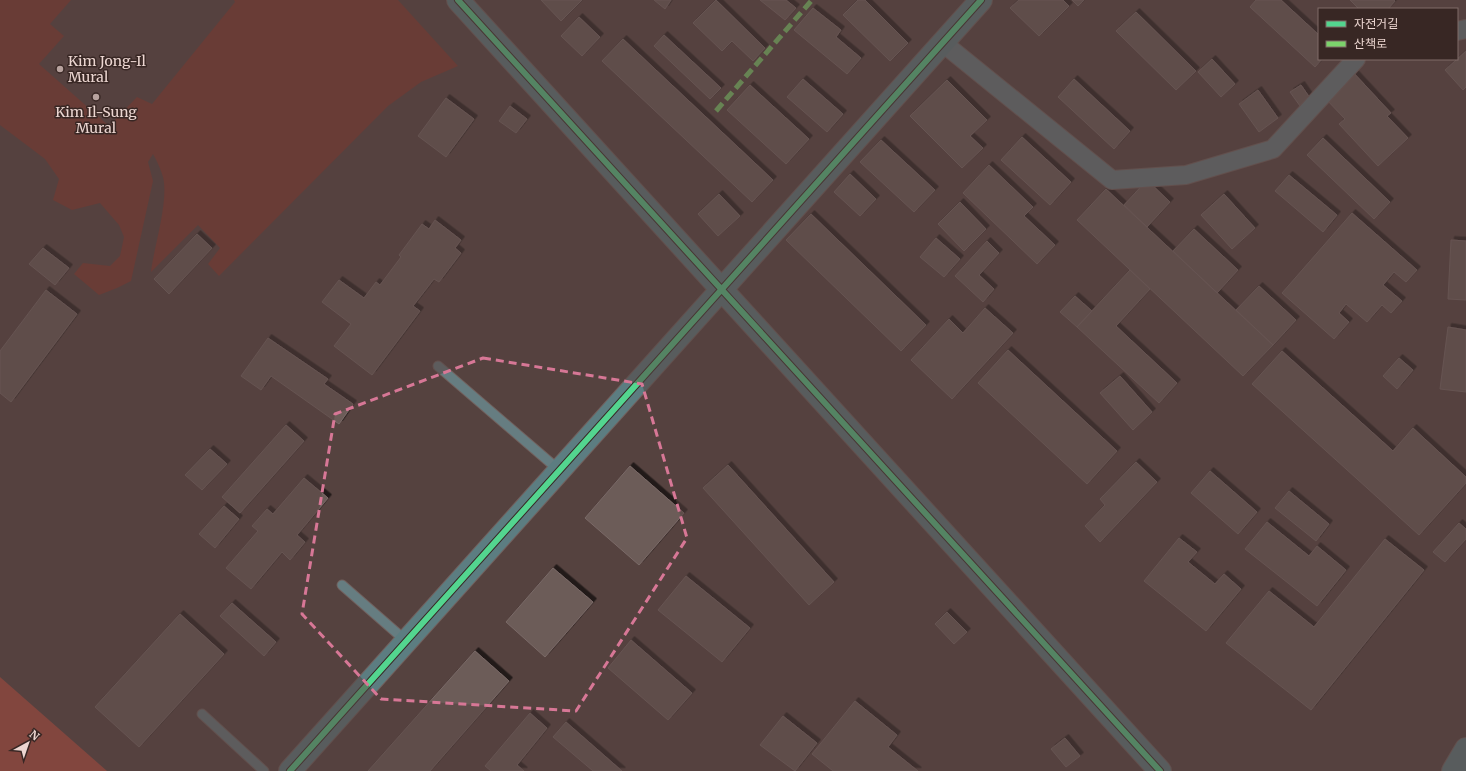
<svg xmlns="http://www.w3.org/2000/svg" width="1466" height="771" font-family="Merriweather,'Noto Sans KR',serif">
	<defs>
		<filter id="shadow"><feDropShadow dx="3.5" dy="-3.5" stdDeviation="0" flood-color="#0009"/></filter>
	</defs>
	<rect width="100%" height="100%" fill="#55423f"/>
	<path fill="#80352b" d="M 0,0 L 71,0 L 50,24 L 64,36 L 39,64 L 109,126 L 137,97 L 152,104 L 235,2 L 234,0 L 398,0 L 458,66 L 421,82 L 388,106 L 219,276 L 208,264 L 220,248 L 198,225 L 151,272 C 154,246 169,201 163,177 C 161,170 157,161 153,154 L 148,162 L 153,181 L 131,281 L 117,288 L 99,295 L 74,274 L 83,263 L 110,266 L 120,256 L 124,237 L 119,225 L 100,203 L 72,210 L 53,200 L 59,179 L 45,159 L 0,125 Z"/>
	<path fill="#b94c3d" d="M 0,677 L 107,771 L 0,771 Z"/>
	<path fill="#6c5b59" stroke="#7a6a67" filter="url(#shadow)" d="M 541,0 L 582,0 L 561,21 Z
		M 654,0 L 671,0 L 665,9 Z
		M 716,0 L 765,48 L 753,61 L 732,41 L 722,51 L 693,23 Z
		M 760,0 L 786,0 L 796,8 L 785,20 Z
		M 858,0 L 865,0 L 908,43 L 890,61 L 843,15 Z
		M 1019,0 L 1063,0 L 1069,6 L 1039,36 L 1010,8 Z
		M 1072,0 L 1084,0 L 1078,6 Z
		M 1256,0 L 1281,0 L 1319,35 L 1319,59 L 1322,59 L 1315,67 L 1250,7 Z
		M 1350,0 L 1394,0 L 1395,1 L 1388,9 L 1359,9 Z
		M 813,8 L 841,30 L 836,37 L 861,58 L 847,74 L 794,30 Z
		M 1136,12 L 1196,71 L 1176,90 L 1116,31 Z
		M 579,17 L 600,37 L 582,56 L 561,36 Z
		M 664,35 L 721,88 L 710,99 L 654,46 Z
		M 623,39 L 773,180 L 752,202 L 602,61 Z
		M 1466,51 L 1466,87 L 1463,90 L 1445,70 Z
		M 1212,59 L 1235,84 L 1221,97 L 1198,72 Z
		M 1351,70 L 1391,113 L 1387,116 L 1408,138 L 1378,166 L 1339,124 L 1345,119 L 1323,96 Z
		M 803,79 L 843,114 L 827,132 L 787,97 Z
		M 1074,79 L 1130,131 L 1114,149 L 1058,97 Z
		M 947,80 L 987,120 L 970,136 L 983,148 L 962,168 L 910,116 Z
		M 750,85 L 809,139 L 786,164 L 727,110 Z
		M 1301,85 L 1310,98 L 1300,106 L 1290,92 Z
		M 1258,90 L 1278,118 L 1259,132 L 1239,104 Z
		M 446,98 L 474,119 L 446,157 L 418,136 Z
		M 510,106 L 527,119 L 516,133 L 499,121 Z
		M 1022,137 L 1071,182 L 1050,205 L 1001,160 Z
		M 1323,138 L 1390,202 L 1374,219 L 1307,155 Z
		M 881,140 L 935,190 L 914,212 L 860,162 Z
		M 989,165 L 1033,207 L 1024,216 L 1055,245 L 1037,264 L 963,193 Z
		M 850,174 L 876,199 L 860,216 L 834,192 Z
		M 1289,175 L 1337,215 L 1323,232 L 1275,191 Z
		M 1147,180 L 1170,202 L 1147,227 L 1124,205 Z
		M 1106,189 L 1273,345 L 1243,376 L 1077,220 Z
		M 719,194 L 740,216 L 718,236 L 698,214 Z
		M 1224,194 L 1255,228 L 1232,249 L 1201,215 Z
		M 960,202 L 986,229 L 964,251 L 938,224 Z
		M 1352,213 L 1417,270 L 1406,282 L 1394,272 L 1383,285 L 1402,301 L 1391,313 L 1382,305 L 1367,322 L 1346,304 L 1339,313 L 1349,322 L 1334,339 L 1282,293 Z
		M 811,214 L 926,325 L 901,351 L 786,240 Z
		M 435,220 L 461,240 L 455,248 L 461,253 L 439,282 L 434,279 L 413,306 L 420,311 L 372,375 L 334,346 L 351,324 L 322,302 L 339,280 L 364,298 L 376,282 L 380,285 L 401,257 L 399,255 L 422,224 L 429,229 Z
		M 1194,229 L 1238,270 L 1217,293 L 1173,251 Z
		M 197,234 L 212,248 L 169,294 L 154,279 Z
		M 936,238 L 960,259 L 944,277 L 920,257 Z
		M 1451,240 L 1466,241 L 1466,300 L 1448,299 Z
		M 987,241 L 999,253 L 979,275 L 994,289 L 983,302 L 955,276 Z
		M 43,248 L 69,268 L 55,285 L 29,264 Z
		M 1130,270 L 1150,289 L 1116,326 L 1177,383 L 1159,403 L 1077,327 Z
		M 1259,286 L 1296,320 L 1273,345 L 1236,310 Z
		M 46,290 L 77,314 L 11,402 L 0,393 L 0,351 Z
		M 1075,296 L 1092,311 L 1077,327 L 1060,312 Z
		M 985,308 L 1013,333 L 952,399 L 911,360 L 949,319 L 963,333 Z
		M 1448,327 L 1466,330 L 1466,392 L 1440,389 Z
		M 268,338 L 328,379 L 324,384 L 353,404 L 339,424 L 271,376 L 261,390 L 241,376 Z
		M 1008,350 L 1117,451 L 1087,484 L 978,383 Z
		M 1282,351 L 1393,451 L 1413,428 L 1466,477 L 1466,483 L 1419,535 L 1252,384 Z
		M 1399,358 L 1413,370 L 1397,389 L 1383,376 Z
		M 1120,376 L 1152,412 L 1133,430 L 1100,393 Z
		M 286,425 L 304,441 L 240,513 L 222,497 Z
		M 210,449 L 227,464 L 202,490 L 185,475 Z
		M 1136,462 L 1157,482 L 1100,542 L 1085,526 L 1105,505 L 1100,499 Z
		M 728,465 L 834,582 L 809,605 L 703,488 Z
		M 630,466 L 684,513 L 639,565 L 585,518 Z
		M 1210,471 L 1257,512 L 1238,534 L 1191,493 Z
		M 304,478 L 328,498 L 297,535 L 305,542 L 290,560 L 282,552 L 251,589 L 226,568 L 258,531 L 252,526 L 267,509 L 273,514 Z
		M 1289,491 L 1329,524 L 1316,541 L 1275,508 Z
		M 224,506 L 239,519 L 215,548 L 199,534 Z
		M 1267,522 L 1309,556 L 1317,546 L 1346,570 L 1317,606 L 1245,549 Z
		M 1459,523 L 1466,529 L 1466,539 L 1445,562 L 1433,552 Z
		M 1179,538 L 1197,552 L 1188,562 L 1215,584 L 1224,574 L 1241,589 L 1206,631 L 1144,581 Z
		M 1385,539 L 1424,570 L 1311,710 L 1226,643 L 1269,591 L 1314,627 Z
		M 553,568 L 593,602 L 545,657 L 506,622 Z
		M 686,576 L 750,628 L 722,662 L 658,610 Z
		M 232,603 L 276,642 L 264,656 L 220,616 Z
		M 947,612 L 967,632 L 954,644 L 935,624 Z
		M 180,614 L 224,654 L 139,747 L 95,707 Z
		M 631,640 L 692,693 L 668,720 L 608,668 Z
		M 475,651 L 509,681 L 430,771 L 368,771 Z
		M 855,701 L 897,735 L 888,747 L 918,771 L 833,771 L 812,754 Z
		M 530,713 L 547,728 L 517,765 L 524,771 L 491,771 L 485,766 Z
		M 783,716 L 817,743 L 795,771 L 760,745 Z
		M 566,722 L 622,771 L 593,771 L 553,737 Z
		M 1065,738 L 1080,756 L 1066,767 L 1051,749 Z"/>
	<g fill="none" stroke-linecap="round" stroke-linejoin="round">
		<g stroke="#72615e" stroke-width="11">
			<path id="lane" d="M 438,366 L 560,471
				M 342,585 L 406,641
				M 202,714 L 264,771"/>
		</g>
		<g stroke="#72615e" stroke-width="20">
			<path id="street" d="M 1457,31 L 1466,29
				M 943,43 L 1112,180 L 1186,175 L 1273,149 L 1356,59"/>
		</g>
		<g stroke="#72615e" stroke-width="24">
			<path id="secondary" d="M 458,0 L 1160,771
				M 290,771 L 981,0
				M 1453,771 L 1466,749"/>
		</g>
		<use href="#lane" stroke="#667d81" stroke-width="9"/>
		<use href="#street" stroke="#667d81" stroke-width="18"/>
		<use href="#secondary" stroke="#5c7d81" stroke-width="22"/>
		<path stroke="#7cd36c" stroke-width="5" stroke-dasharray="10 5" stroke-linecap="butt" d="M 716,111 L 812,0"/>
		<g stroke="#382724" stroke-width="8">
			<path id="cycleway" d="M 458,0 L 1160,771
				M 290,771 L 981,0"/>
		</g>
		<use href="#cycleway" stroke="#53d58f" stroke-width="6"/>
	</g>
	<path d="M0 0H1466V771H0ZM 483,358 L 642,384 L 687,538 L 576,711 L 381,699 L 302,614 L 335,414 Z" fill="#55423f" fill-opacity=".55" fill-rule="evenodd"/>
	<path fill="none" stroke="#d77796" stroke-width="3" stroke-dasharray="8 5" stroke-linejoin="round" d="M 483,358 L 642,384 L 687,538 L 576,711 L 381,699 L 302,614 L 335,414 Z"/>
	<g fill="#b7a29e" stroke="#382724" stroke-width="1.5">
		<circle cx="60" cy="69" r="4"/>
		<circle cx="96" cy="97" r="4"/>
	</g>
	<g text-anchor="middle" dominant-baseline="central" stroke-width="3" stroke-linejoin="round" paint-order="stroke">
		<g font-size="14" fill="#ecd6d1" stroke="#382724" text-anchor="start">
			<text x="68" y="61">Kim Jong-Il<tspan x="68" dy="16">Mural</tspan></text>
			<text x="96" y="112" text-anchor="middle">Kim Il-Sung<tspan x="96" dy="16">Mural</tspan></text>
		</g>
	</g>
	<rect x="1318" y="8" width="140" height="52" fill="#382724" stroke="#806d69"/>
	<rect x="1326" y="21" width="20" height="6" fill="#53d58f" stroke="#806d69"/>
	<text x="1354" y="28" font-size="12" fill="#ecd6d1">자전거길</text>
	<rect x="1326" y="41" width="20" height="6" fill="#7cd36c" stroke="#806d69"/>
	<text x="1354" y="48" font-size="12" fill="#ecd6d1">산책로</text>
	<g transform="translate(28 743) rotate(40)" stroke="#382724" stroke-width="3" paint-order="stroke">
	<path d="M0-3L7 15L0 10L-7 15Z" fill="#ecd6d1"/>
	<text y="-6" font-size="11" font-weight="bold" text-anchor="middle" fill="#ecd6d1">N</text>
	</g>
</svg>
